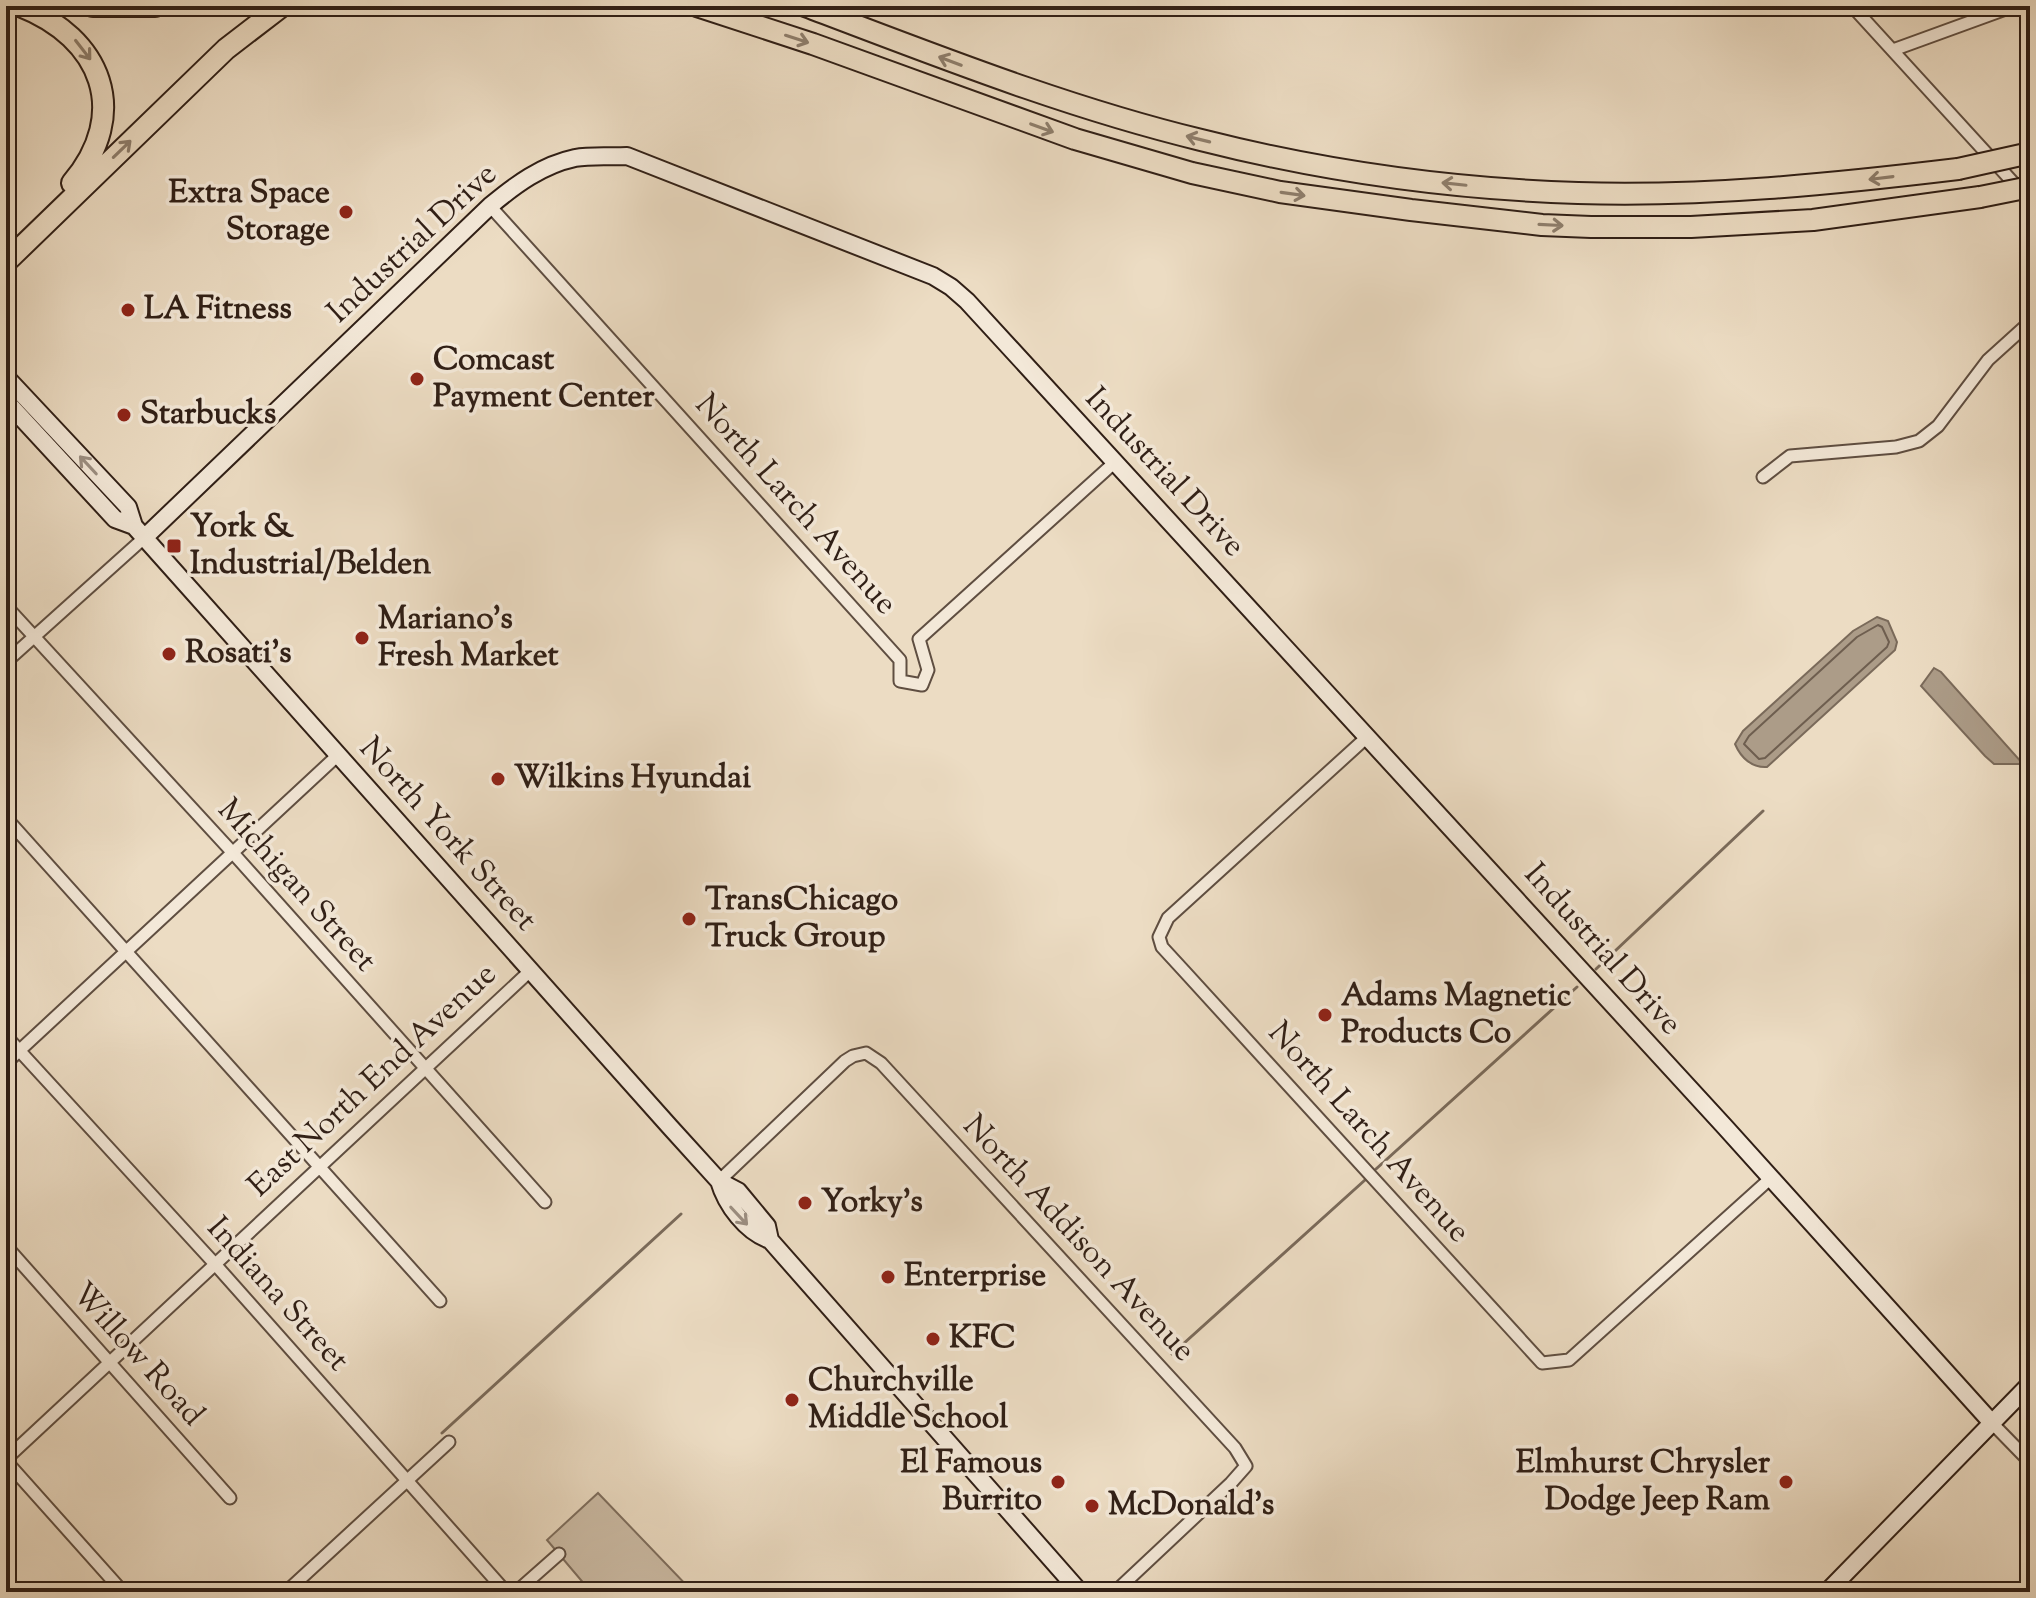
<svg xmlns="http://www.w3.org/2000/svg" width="2036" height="1598" font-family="'Sorts Mill Goudy',serif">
	<rect width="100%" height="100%" fill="#ecdcc3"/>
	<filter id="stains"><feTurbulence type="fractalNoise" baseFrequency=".0025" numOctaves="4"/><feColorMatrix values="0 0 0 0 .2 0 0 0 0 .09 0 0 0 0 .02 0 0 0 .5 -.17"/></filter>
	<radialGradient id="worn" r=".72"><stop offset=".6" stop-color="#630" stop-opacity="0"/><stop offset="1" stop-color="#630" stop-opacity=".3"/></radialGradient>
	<path fill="#ccbca6" stroke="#7e6e5e" stroke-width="2" d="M 598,1493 L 693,1592 L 591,1592 L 547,1540 Z"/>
	<path fill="#ac9c88" stroke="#7a6a5a" stroke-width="2" d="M 1877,617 L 1888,621 L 1897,642 L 1895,650 L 1767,767 C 1752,768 1741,758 1735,744 L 1743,731 L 1853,631 Z
		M 1934,668 L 1941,672 L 2023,764 L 1994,764 L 1985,756 L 1921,686 Z"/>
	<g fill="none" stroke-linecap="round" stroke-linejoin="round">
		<path stroke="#6e5e4f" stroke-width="2" d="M 1878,625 L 1882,627 L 1889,642 L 1887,647 L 1765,758 L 1759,759 L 1744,744 L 1749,736 L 1857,637 Z"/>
		<path stroke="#7a6a5a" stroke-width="3" d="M 1596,969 L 1763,811
			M 1376,1169 L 1577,987
			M 1172,1354 L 1365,1180
			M 442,1433 L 681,1214"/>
		<g stroke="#5f4e41" stroke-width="15">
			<path id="street" d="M 1852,6 L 2030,201
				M 1893,50 L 2014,6
				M 490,206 L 900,660 L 900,681 L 922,685 L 928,670 L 919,639 L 1115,462
				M 1763,477 L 1790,456 L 1896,447 L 1919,441 L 1938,426 L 1988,360 L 2030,322
				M 6,606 L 233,853 L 545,1202
				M 6,662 L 144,538
				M 1367,737 L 1168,918 L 1159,937 L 1162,947 L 1185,972 L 1542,1363 L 1569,1360 L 1772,1177
				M 6,818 L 440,1301
				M 6,1036 L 214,1263 L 506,1592
				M 6,1063 L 338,755
				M 719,1181 L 845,1061 L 853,1056 L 866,1053 L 881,1063 L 1235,1448 L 1246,1466 L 1231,1483 L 1115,1592
				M 6,1246 L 230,1498
				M 1992,1423 L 2030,1462
				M 6,1459 L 530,971
				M 6,1461 L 123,1592
				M 286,1592 L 449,1442
				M 516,1592 L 559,1554"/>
		</g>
		<g stroke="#301f16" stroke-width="20">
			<path id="secondary" d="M 6,377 L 128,507 L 134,526 L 670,1127 L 719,1181 L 738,1191 L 767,1226 L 770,1240 L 1080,1592
				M 6,401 L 115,519 L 134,526
				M 144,538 L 490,206 C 515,185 542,165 575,158 C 591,155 610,157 627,156 L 933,276 L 951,287 L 967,301 L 1725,1127 L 1992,1423
				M 719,1181 C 726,1205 746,1232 770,1240
				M 1827,1592 L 2030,1384"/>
		</g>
		<g stroke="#301f16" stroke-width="24">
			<path id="highway" d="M 20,6 C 102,38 131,113 72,183
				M 93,6 L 155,6
				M 697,6 L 813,44 L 1075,139 L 1192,173 L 1280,192 L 1411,210 L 1542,225 L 1591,227 L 1691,227 L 1813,220 L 1980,197
				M 805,6 C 935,55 1065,107 1201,140 C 1323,171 1452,189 1578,193 C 1705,197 1833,184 1958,169
				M 6,262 L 226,49 L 282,6"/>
		</g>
		<use href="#street" stroke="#f3e8d8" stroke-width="11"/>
		<use href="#secondary" stroke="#f3e8d8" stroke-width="16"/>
		<use href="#highway" stroke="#ecdcc3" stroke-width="20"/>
		<g stroke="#301f16" stroke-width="24" stroke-linecap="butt">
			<path id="highway-bridge" d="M 1958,169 L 2030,153
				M 1980,197 L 2030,187"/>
		</g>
		<use href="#highway-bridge" stroke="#ecdcc3" stroke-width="20"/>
	</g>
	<defs><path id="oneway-shaft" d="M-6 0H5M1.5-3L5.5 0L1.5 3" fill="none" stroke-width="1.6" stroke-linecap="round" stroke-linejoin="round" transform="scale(2)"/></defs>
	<g stroke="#8e7e6c">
		<use href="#oneway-shaft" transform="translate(797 39) rotate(18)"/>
		<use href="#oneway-shaft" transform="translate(83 50) rotate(52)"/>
		<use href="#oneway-shaft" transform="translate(950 61) rotate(-159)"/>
		<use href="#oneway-shaft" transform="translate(1042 128) rotate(20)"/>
		<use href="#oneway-shaft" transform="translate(1198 139) rotate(-166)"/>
		<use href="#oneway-shaft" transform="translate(122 149) rotate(-44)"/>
		<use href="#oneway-shaft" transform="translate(1881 178) rotate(173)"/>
		<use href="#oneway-shaft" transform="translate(1454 184) rotate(-174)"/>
		<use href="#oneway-shaft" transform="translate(1293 194) rotate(8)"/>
		<use href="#oneway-shaft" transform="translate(1551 225) rotate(3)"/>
	</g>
	<g stroke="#9b8e81">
		<use href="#oneway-shaft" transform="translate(88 465) rotate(-133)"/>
		<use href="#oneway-shaft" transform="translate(739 1216) rotate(47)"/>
	</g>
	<g fill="#8f2418" stroke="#f3e8d8" stroke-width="3">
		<circle cx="346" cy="212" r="8"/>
		<circle cx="128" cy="310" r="8"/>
		<circle cx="417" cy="379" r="8"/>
		<circle cx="124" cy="415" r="8"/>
		<rect x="166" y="538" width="16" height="16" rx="4"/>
		<circle cx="362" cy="638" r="8"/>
		<circle cx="169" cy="654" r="8"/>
		<circle cx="498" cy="779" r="8"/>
		<circle cx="689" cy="919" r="8"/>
		<circle cx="1325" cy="1015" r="8"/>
		<circle cx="805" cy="1203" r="8"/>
		<circle cx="888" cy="1277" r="8"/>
		<circle cx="933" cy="1339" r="8"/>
		<circle cx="792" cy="1400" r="8"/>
		<circle cx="1058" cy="1482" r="8"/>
		<circle cx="1786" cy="1482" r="8"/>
		<circle cx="1092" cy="1506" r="8"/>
	</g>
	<g text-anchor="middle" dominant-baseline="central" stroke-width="7" stroke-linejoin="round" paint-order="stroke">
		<g font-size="32" font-weight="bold" fill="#301f16" stroke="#f3e8d8" text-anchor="start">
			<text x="330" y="194" text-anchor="end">Extra Space<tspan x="330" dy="37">Storage</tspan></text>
			<text x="144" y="310">LA Fitness</text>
			<text x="433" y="361">Comcast<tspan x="433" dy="37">Payment Center</tspan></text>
			<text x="140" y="415">Starbucks</text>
			<text x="190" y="528">York &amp;<tspan x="190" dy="37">Industrial/Belden</tspan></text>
			<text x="378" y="620">Mariano's<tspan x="378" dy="37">Fresh Market</tspan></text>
			<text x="185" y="654">Rosati's</text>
			<text x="514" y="779">Wilkins Hyundai</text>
			<text x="705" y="901">TransChicago<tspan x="705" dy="37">Truck Group</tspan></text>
			<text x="1341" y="997">Adams Magnetic<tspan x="1341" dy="37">Products Co</tspan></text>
			<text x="821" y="1203">Yorky's</text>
			<text x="904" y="1277">Enterprise</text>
			<text x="949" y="1339">KFC</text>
			<text x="808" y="1382">Churchville<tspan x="808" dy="37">Middle School</tspan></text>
			<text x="1042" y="1464" text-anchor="end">El Famous<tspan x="1042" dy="37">Burrito</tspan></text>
			<text x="1770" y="1464" text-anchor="end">Elmhurst Chrysler<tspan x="1770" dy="37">Dodge Jeep Ram</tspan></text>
			<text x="1108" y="1506">McDonald's</text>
		</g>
		<g font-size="32" fill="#301f16" stroke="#f3e8d8">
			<text transform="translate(413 244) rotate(-43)">Industrial Drive</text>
			<text transform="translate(1164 473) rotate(47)">Industrial Drive</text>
			<text transform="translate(795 505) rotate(48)">North Larch Avenue</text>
			<text transform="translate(447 835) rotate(48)">North York Street</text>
			<text transform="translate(296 886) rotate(48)">Michigan Street</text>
			<text transform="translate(1602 950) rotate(48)">Industrial Drive</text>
			<text transform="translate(373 1081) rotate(-43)">East North End Avenue</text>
			<text transform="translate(1368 1133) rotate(48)">North Larch Avenue</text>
			<text transform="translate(1078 1239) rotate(47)">North Addison Avenue</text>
			<text transform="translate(277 1295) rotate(48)">Indiana Street</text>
			<text transform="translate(137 1355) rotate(48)">Willow Road</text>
		</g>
	</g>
	<rect width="2036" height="1598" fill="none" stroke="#ecdcc3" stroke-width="32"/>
	<rect x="8" y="8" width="2020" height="1582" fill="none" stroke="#301f16" stroke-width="4"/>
	<rect x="16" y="16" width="2004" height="1566" fill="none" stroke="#301f16" stroke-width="2"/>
	<rect width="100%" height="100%" filter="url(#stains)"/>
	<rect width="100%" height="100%" fill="url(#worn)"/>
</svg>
